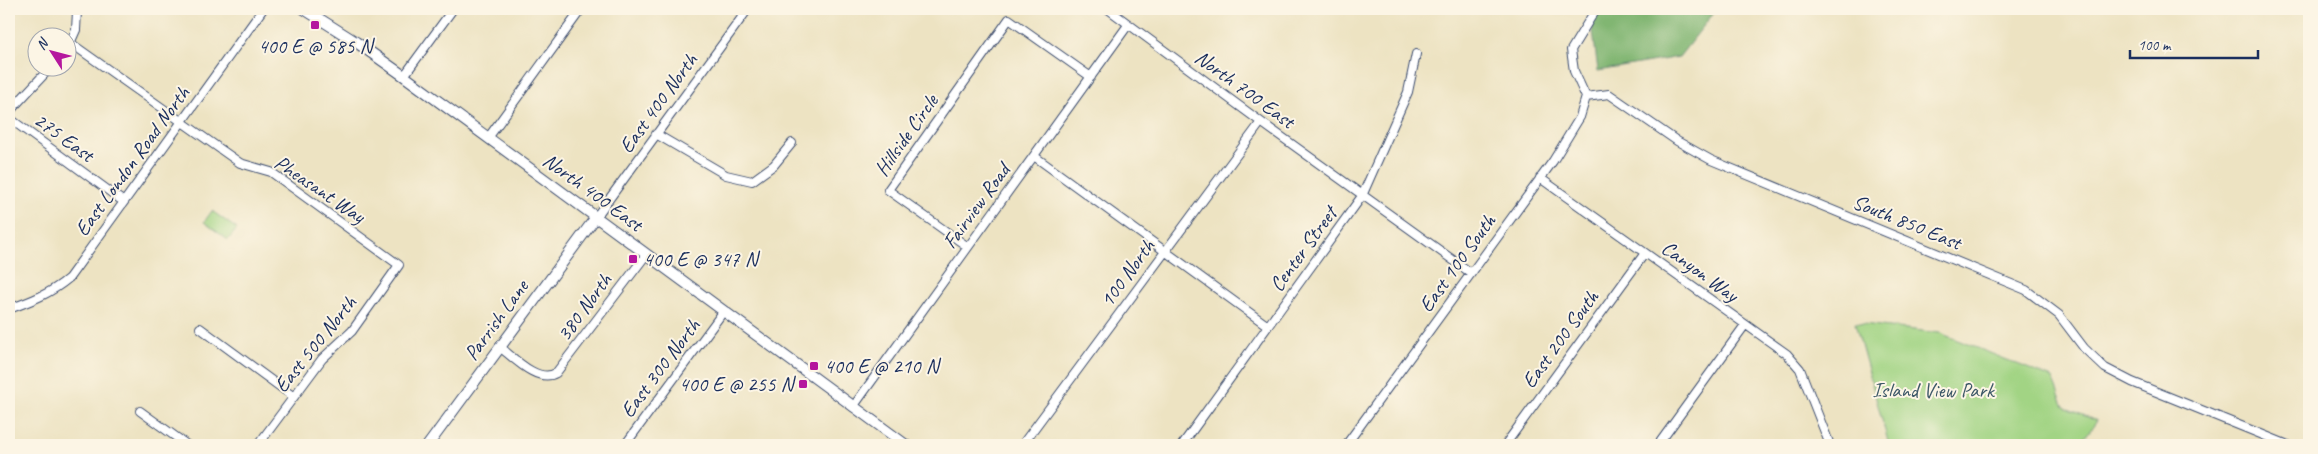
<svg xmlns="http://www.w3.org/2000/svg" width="2318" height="454" font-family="Caveat,sans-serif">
	<rect width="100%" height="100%" fill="#fcf5e5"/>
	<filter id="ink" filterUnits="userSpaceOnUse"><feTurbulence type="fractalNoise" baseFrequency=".02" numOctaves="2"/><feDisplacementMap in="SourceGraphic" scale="10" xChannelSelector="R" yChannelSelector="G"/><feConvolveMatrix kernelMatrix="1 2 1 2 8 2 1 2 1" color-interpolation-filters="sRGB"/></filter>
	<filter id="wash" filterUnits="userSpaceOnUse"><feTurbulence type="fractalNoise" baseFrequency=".0096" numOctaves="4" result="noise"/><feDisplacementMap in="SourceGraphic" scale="20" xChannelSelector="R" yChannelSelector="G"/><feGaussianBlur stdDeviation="1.12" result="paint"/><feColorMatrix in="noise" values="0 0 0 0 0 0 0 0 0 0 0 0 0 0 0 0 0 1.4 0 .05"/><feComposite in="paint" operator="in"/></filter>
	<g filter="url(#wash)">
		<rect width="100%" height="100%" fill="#ede3c2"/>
		<path fill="#a2d484" stroke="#5e8271" d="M 212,211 L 237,229 L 228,240 L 204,222 Z
			M 1855,323 L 1940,333 L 2052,378 L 2064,407 L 2097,421 L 2079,445 L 2065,445 L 2054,437 L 2048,445 L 1889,445 Z"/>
		<path fill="#81b672" stroke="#4e7268" d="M 1594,9 L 1717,9 L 1679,57 L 1598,71 L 1591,16 Z"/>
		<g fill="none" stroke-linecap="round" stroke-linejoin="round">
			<path stroke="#6cbfe8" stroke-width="2.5" d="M 1599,13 L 1602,9"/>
		</g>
	</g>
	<g filter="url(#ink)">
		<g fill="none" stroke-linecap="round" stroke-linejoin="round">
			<g stroke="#3a4a6d" stroke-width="10">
				<path id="minor" d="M 1108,9 L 1261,122 L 1471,273
					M 72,44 L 240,163 L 271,172 L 399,265 L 352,331 L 322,359 L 258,445
					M 68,48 L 76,30 L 77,11
					M 404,76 L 453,9
					M 1586,97 L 1609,94 L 1677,141 L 1711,160 L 2026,290 L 2059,315 L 2084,348 L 2105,368 L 2132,382 L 2288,445
					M 1586,97 L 1574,71 L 1571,50 L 1596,9
					M 9,112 L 50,68
					M 9,118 L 124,202
					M 656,134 L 726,175 L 752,181 L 774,165 L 792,143
					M 488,138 L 580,11
					M 1034,156 L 1268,326
					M 1540,178 L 1787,354 L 1800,369 L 1830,445
					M 596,217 L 748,9
					M 968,247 L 888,190 L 1009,19 L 1091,77
					M 9,309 C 31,301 50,294 69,278 L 263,9
					M 200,328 L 294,397
					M 500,347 C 513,357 538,384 556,373 L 646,255
					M 853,407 L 1128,25
					M 140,411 L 187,445
					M 625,445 L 723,312
					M 1022,445 L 1261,122
					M 1182,445 L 1362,196 L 1408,92 L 1416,54
					M 1346,445 L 1553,161 L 1580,117 L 1586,97
					M 1505,445 L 1645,253
					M 1658,445 L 1745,325"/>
			</g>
			<g stroke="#3a4a6d" stroke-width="12">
				<path id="tertiary" d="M 304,9 L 356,42 L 404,76 L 906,445
					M 428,445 L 596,217"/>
			</g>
			<use href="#minor" stroke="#fff" stroke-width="8"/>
			<use href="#tertiary" stroke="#fff" stroke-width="10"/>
		</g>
	</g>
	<g fill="#b5179e" stroke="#fcf5e5" stroke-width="2">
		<rect x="310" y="20" width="10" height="10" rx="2.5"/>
		<rect x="628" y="254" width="10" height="10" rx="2.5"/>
		<rect x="809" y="361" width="10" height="10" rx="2.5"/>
		<rect x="798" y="379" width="10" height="10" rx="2.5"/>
	</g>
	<g text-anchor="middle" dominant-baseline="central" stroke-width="4" stroke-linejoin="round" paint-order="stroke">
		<g font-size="21" fill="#1b2f5e" stroke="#fcf5e5" text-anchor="start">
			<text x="315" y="46" text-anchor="middle">400 E @ 585 N</text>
			<text x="643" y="259">400 E @ 347 N</text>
			<text x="824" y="366">400 E @ 210 N</text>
			<text x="793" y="384" text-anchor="end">400 E @ 255 N</text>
		</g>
		<g font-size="21" fill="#1b2f5e" stroke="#fcf5e5">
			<text transform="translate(1245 89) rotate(36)">North 700 East</text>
			<text transform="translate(658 103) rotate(-54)">East 400 North</text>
			<text transform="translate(906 135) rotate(-55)">Hillside Circle</text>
			<text transform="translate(64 137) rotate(36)">275 East</text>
			<text transform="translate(132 161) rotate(-54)">East London Road North</text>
			<text transform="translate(320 189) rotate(34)">Pheasant Way</text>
			<text transform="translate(593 192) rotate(36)">North 400 East</text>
			<text transform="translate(976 206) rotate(-54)">Fairview Road</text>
			<text transform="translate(1907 222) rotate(22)">South 850 East</text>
			<text transform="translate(1303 249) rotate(-54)">Center Street</text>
			<text transform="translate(1457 263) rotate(-54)">East 100 South</text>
			<text transform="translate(1700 271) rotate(36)">Canyon Way</text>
			<text transform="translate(1127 273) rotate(-54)">100 North</text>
			<text transform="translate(584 307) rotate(-54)">380 North</text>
			<text transform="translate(496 320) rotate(-54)">Parrish Lane</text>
			<text transform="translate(1560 339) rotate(-54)">East 200 South</text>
			<text transform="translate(315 344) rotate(-51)">East 500 North</text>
			<text transform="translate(660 368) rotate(-53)">East 300 North</text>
		</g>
		<g font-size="21" fill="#3d5868" stroke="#fcf5e5">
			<text x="1933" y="390">Island View Park</text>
		</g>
	</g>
	<rect width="2318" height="454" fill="none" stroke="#fcf5e5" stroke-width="30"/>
	<g transform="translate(52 52) rotate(306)"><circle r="24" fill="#fcf5e5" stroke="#a2a6af"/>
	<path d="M0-4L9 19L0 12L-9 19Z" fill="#b5179e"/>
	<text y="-8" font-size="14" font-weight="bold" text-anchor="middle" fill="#1b2f5e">N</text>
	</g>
	<path d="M2130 50v8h128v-8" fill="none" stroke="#1b2f5e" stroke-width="2.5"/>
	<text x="2138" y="50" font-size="15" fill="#1b2f5e" stroke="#fcf5e5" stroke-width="4" paint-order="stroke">100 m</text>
</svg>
